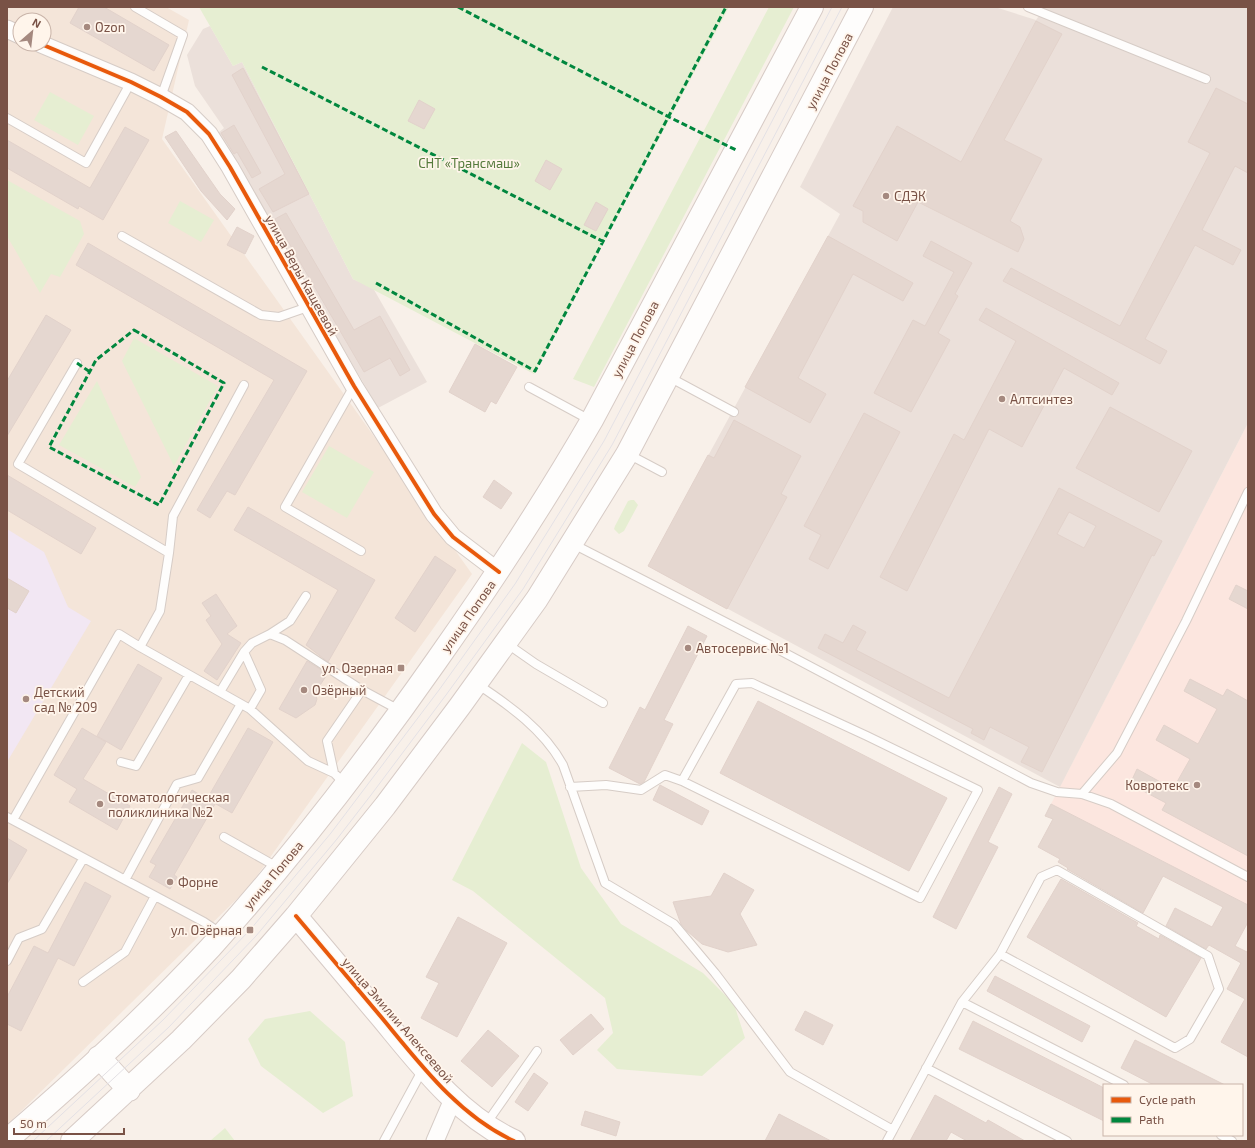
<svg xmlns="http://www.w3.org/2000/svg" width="1255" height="1148" font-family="'Exo 2',sans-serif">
	<rect width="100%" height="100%" fill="#f8f0e9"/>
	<path fill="#f4e5d9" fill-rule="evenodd" d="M 7,7 L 166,7 L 189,20 L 162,139 L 472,574 L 249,887 L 7,1125 ZM 20,20 L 44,20 L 44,44 L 20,44 Z"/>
	<path fill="#fce6df" d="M 1248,423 L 1248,905 L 1051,804 Z"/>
	<path fill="#ebe0da" d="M 893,7 L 995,7 L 1036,20 L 1045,7 L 1248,7 L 1248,423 L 1060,787 L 648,566 L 840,214 L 800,187 Z
		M 210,26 L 233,66 L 242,62 L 353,279 L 373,288 L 427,382 L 378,408 L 218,133 L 224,128 L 195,86 L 187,55 L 203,29 Z"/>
	<path fill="#f2e7f3" d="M 7,529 L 44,552 L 68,607 L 91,621 L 7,762 Z"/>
	<path fill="#e6eed2" d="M 199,7 L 729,7 L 534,374 L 353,279 L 242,62 L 233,66 Z
		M 769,7 L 794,7 L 594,387 L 573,379 Z
		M 50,92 L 94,116 L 78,145 L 34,120 Z
		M 7,180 L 80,221 L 84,234 L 60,277 L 51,274 L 40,293 L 7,236 Z
		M 180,201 L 214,220 L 201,242 L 168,223 Z
		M 134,338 L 218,386 L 174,466 L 122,361 Z
		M 97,381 L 141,477 L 135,487 L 59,445 Z
		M 329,446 L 374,472 L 347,518 L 302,492 Z
		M 631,500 L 634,500 L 638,505 L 624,531 L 619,534 L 614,529 L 615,526 L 628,501 Z
		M 522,743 L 546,762 L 581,868 L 621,924 L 703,973 L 734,1004 L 745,1038 L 702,1076 L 617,1069 L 597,1050 L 613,1033 L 605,998 L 473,891 L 452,880 Z
		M 310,1011 L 345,1042 L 353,1096 L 323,1113 L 261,1066 L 248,1039 L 265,1019 Z
		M 225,1128 L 235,1141 L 210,1141 Z"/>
	<path fill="#e5d7d0" stroke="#e2d2cb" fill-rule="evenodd" d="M 79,7 L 104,7 L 169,45 L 154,71 L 70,23 Z
		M 1036,21 L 1062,34 L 1004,140 L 1042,159 L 1010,221 L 1020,227 L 1024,239 L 1018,252 L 918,202 L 897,241 L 863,222 L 863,211 L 853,206 L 897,126 L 961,162 Z
		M 243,68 L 309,194 L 273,212 L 259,189 L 285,174 L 232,75 Z
		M 1216,88 L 1248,104 L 1248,173 L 1235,166 L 1202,230 L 1241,250 L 1233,265 L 1195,245 L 1145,339 L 1167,351 L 1160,364 L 1003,281 L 1011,268 L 1120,326 L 1210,153 L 1188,142 Z
		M 419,100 L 435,109 L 424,129 L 408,121 Z
		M 234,125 L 261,173 L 252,178 L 237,152 L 234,154 L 221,133 Z
		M 125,127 L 149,140 L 103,220 L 79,206 L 78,209 L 7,168 L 7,140 L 90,188 Z
		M 176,131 L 220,194 L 235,209 L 227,220 L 201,191 L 165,137 Z
		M 546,160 L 562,169 L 550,190 L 535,181 Z
		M 596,202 L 608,209 L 596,231 L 584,225 Z
		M 286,213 L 354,330 L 380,316 L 410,370 L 400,376 L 390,358 L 364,372 L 275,219 Z
		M 237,227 L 254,236 L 245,254 L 227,245 Z
		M 828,236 L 913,283 L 903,301 L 853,274 L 798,378 L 826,394 L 810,423 L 745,387 Z
		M 931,241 L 972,263 L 955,294 L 958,296 L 938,333 L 950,340 L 911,412 L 874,393 L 913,320 L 925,326 L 954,272 L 923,256 Z
		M 88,243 L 307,371 L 235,495 L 227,491 L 210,518 L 197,510 L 274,380 L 76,265 Z
		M 986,308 L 1119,383 L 1112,395 L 1064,368 L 1022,447 L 989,429 L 907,591 L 880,577 L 954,434 L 964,440 L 1016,341 L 979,320 Z
		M 46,315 L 71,330 L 7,436 L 7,381 Z
		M 475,344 L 517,367 L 496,404 L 491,401 L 485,412 L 449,392 Z
		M 1110,407 L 1192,451 L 1159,512 L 1076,468 Z
		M 864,413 L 900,432 L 828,569 L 809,559 L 821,535 L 804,526 Z
		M 734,420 L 801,456 L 781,494 L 787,497 L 727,609 L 648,566 L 708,455 L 714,458 Z
		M 7,475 L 96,528 L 81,554 L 7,510 Z
		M 494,480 L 512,493 L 501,509 L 483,497 Z
		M 1059,488 L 1162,541 L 1154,556 L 1152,555 L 1042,772 L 1021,762 L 1029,747 L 990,727 L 984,740 L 971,733 L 973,729 L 818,648 L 825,634 L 843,643 L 853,625 L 866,632 L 856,650 L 949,698 ZM 1069,512 L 1096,526 L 1084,548 L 1057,534 Z
		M 248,507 L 375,580 L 328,662 L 306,645 L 338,590 L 234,530 Z
		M 435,556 L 456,570 L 415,632 L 395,618 Z
		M 7,578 L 29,591 L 16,613 L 7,608 Z
		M 1236,585 L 1248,591 L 1248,609 L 1229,599 Z
		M 216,594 L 237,626 L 227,634 L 241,643 L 217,680 L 204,671 L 222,644 L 206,620 L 211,616 L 202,603 Z
		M 688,626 L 707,636 L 664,720 L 673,724 L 644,782 L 640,784 L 609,768 L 640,707 L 645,710 Z
		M 307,661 L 323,671 L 322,673 L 326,676 L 315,693 L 317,699 L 315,705 L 296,718 L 279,709 Z
		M 138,664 L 162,678 L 121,750 L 97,736 Z
		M 1190,679 L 1223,696 L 1227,689 L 1248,701 L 1248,856 L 1162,810 L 1166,803 L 1130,784 L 1137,769 L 1173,789 L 1190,759 L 1156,740 L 1164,725 L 1198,744 L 1217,709 L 1184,691 Z
		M 758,701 L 947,798 L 909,871 L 720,773 Z
		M 82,728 L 106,742 L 83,779 L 130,806 L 117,830 L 69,802 L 77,789 L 54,775 Z
		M 248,728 L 273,742 L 232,813 L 207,799 Z
		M 660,785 L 709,811 L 702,825 L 653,800 Z
		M 999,787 L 1012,794 L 988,842 L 998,847 L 956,929 L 933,917 Z
		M 192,790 L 215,804 L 174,875 L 177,877 L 170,889 L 149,877 L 156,865 L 150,862 Z
		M 1051,804 L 1248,905 L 1248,922 L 1235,946 L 1247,952 L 1248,950 L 1248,1057 L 1221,1042 L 1245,999 L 1227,989 L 1241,963 L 1209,945 L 1206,949 L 1166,926 L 1175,908 L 1212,927 L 1223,907 L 1163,876 L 1143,913 L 1067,869 L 1068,868 L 1058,862 L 1060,859 L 1038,847 L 1053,819 L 1045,816 Z
		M 7,838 L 27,850 L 7,884 Z
		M 724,873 L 754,890 L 740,914 L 757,945 L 728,952 L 702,944 L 687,931 L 681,924 L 673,902 L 711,896 Z
		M 1061,879 L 1138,923 L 1136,926 L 1159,939 L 1160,935 L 1201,958 L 1166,1017 L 1027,937 Z
		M 85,882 L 111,896 L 74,966 L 58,958 L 21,1031 L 7,1024 L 7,997 L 34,946 L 48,953 Z
		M 458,917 L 507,943 L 457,1037 L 421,1018 L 439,983 L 426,977 Z
		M 995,976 L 1090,1026 L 1082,1042 L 987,991 Z
		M 805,1011 L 833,1025 L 823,1045 L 795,1030 Z
		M 591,1014 L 604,1029 L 573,1055 L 560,1040 Z
		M 973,1021 L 1104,1088 L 1104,1121 L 959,1049 Z
		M 488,1030 L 519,1056 L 492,1087 L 461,1061 Z
		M 1135,1040 L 1225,1085 L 1154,1085 L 1121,1068 Z
		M 534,1073 L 548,1083 L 528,1111 L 515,1102 Z
		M 935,1095 L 986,1123 L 988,1120 L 1025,1141 L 967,1141 L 951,1132 L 946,1141 L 910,1141 Z
		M 585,1111 L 620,1122 L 616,1136 L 581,1125 Z
		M 779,1114 L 831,1141 L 765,1141 Z"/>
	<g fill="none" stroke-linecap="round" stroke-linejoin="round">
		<g stroke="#d6ccc6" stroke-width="10">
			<path id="lane" d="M 135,7 L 183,35 L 161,97
				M 1028,7 L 1206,79
				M 7,118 L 86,163 L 131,82
				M 122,236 L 261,315 L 279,317 L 308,307
				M 77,363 L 18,464 L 169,553 L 160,611 L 140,647 L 250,709 L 261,690 L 244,652 L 252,643 L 270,634 L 285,640 L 362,690 L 401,711
				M 669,377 L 734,412
				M 354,386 L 285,507 L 361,551
				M 529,387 L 590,420
				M 628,454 L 662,472
				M 573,544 L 766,643 L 1031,783 L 1057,792 L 1082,794 L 1111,804 L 1248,877
				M 169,553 L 173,516 L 244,385
				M 270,634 L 290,621 L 306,596
				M 506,643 L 536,664 L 603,703
				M 477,684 C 509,705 544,730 563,765 L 605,883 L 674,924 L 715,973 L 790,1072 L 893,1130 L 887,1141
				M 220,692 L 244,652
				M 250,709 L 308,761 L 334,773 L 345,784
				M 121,762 L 136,766 L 189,675
				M 334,773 L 327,741 L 362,690
				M 570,787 L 606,785 L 641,790 L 665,775 L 682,781 L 920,898 L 978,790 L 867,736 L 752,683 L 736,684 L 682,781
				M 1082,794 L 1117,753 L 1186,621 L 1248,492
				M 7,817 L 204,922 L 222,934
				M 13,820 L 119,634 L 140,647
				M 224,837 L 279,868
				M 125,880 L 177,784 L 198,778 L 241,704
				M 7,961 L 19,938 L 42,929 L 83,859
				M 83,982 L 125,952 L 155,896
				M 962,1002 L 1124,1085
				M 926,1068 L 1067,1141
				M 486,1124 L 537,1051
				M 893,1130 L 962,1002 L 1000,954 L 1175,1048 L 1190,1039 L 1219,989 L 1208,956 L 1057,870 L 1041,877 L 1000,954
				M 1221,1135 L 1232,1141
				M 384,1141 L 423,1069"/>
		</g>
		<g stroke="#d6ccc6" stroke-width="19">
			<path id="street" d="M 7,29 L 20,35
				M 41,44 L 131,82 L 161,97 L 187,112 L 209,134 L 230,167 L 354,386 L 434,514 L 453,537 L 499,572
				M 435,1141 L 453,1099"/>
		</g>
		<g stroke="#d7cbc6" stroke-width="24">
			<path id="secondary" d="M 296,916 C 325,950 353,984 382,1018 C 420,1064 459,1116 514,1141
				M 99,1057 L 129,1090
				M 7,1140 C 77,1080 148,1015 211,947 C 293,856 367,760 437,660 C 492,582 544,503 592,420 L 812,7
				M 72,1141 L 181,1040 L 241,979 L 296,916 L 385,806 L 460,706 L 537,599 L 627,454 L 862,7"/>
		</g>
		<use href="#lane" stroke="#fefdfc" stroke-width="8"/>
		<use href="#street" stroke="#fefdfc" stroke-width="17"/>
		<use href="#secondary" stroke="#fefdfc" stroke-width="22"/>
		<path stroke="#e4e1e5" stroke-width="1" d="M 33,1141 L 163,1020 L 250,930 L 331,833 L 439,690 L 515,584 L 604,441 L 832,7
			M 46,1141 L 169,1027 L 256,936 L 337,839 L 371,795 L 446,695 L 523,589 L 612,445 L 842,7"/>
		<path stroke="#00873e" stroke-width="3" stroke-dasharray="6 3" stroke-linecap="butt" d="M 458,7 L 669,117 L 736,150
			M 262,67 L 604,242
			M 376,283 L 535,371 L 726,7
			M 134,330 L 224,383 L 159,505 L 49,447 L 96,360 Z
			M 77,363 L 90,372"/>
		<g stroke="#fff5eb" stroke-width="6">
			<path id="cycleway" d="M 41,44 L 131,82 L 161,97 L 187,112 L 209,134 L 230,167 L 354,386 L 434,514 L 453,537 L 499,572
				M 296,916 C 325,950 353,984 382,1018 C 420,1064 459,1116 514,1141"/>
		</g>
		<use href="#cycleway" stroke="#e8590c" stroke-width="4"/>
	</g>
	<g fill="#a5897f" stroke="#fff5eb" stroke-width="1.5">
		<circle cx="87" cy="27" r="4"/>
		<circle cx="886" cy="196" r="4"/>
		<circle cx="1002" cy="399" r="4"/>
		<circle cx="688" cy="648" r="4"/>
		<rect x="397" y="664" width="8" height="8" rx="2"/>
		<circle cx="304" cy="690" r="4"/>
		<circle cx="26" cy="699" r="4"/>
		<circle cx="1197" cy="785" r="4"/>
		<circle cx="100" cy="804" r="4"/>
		<circle cx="170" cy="882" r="4"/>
		<rect x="246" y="926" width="8" height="8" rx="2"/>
	</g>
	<g text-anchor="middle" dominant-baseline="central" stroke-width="3.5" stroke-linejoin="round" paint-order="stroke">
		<g font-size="13" fill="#795246" stroke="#fff5eb" text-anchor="start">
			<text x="95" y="27">Ozon</text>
			<text x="894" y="196">СДЭК</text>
			<text x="1010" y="399">Алтсинтез</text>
			<text x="696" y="648">Автосервис №1</text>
			<text x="393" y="668" text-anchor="end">ул. Озерная</text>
			<text x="312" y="690">Озёрный</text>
			<text x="34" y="692">Детский<tspan x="34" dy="15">сад № 209</tspan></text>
			<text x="1189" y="785" text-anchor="end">Ковротекс</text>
			<text x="108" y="797">Стоматологическая<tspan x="108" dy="15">поликлиника №2</tspan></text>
			<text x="178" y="882">Форне</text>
			<text x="242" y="930" text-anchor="end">ул. Озёрная</text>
		</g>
		<g font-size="13" fill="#795246" stroke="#fff5eb">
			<text transform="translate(829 71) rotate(-62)">улица Попова</text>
			<text transform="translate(302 275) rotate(61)">улица Веры Кащеевой</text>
			<text transform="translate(635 339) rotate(-62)">улица Попова</text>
			<text transform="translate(468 616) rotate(-55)">улица Попова</text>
			<text transform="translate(273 875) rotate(-50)">улица Попова</text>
			<text transform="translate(398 1020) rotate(49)">улица Эмилии Алексеевой</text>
		</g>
		<g font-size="13" fill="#557a3b" stroke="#fff5eb">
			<text x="469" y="163">СНТ «Трансмаш»</text>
		</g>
	</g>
	<rect width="1255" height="1148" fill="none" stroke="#795246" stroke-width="16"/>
	<rect x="1103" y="1084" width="140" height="52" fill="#fff5eb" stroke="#c9b4a9"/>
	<rect x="1111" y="1097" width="20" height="6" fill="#e8590c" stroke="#c9b4a9"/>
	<text x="1139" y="1104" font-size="12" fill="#795246">Cycle path</text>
	<rect x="1111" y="1117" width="20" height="6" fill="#00873e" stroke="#c9b4a9"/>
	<text x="1139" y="1124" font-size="12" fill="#795246">Path</text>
	<g transform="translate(32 32) rotate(28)"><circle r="19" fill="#fff5eb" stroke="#c9b4a9"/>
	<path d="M0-3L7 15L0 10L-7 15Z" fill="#a5897f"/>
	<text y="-6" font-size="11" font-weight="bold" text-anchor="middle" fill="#795246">N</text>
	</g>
	<path d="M14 1128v6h110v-6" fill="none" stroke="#795246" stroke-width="2"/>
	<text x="20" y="1128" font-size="12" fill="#795246" stroke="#fff5eb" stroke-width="3" paint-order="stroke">50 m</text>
</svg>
